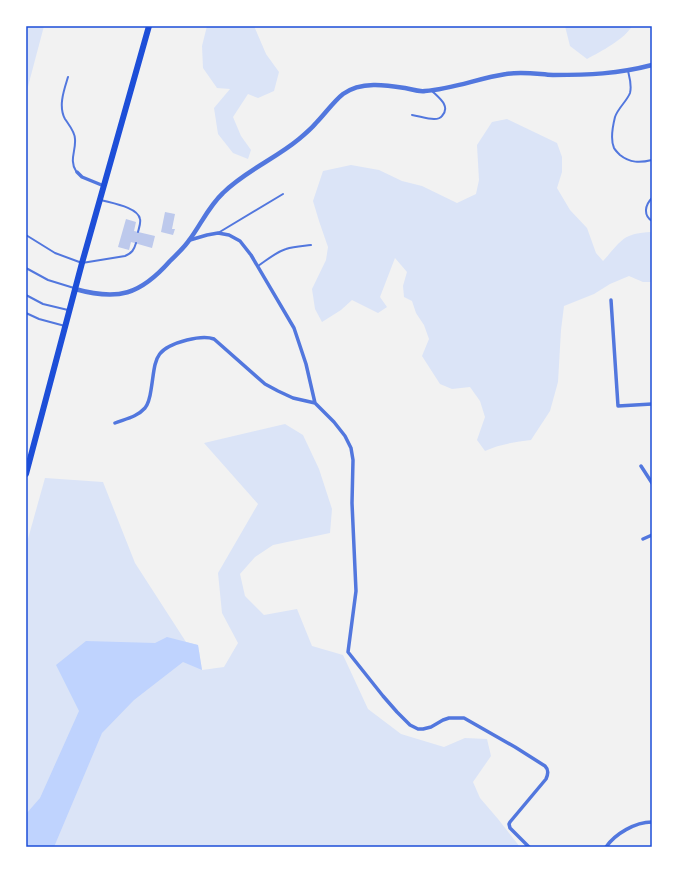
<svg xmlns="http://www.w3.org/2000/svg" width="678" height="873" font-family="Poppins,sans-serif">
	<rect width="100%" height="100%" fill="#f2f2f2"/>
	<path fill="#dbe4f7" d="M 26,26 L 44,26 L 26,94 Z
		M 207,26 L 254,26 L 266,54 L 279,72 L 274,91 L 258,98 L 248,94 L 233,117 L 241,136 L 251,150 L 248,159 L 233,153 L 218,134 L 214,108 L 230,89 L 217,88 L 203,68 L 202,46 Z
		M 565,26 L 632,26 C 625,39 600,52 587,59 L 570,46 Z
		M 507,119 L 557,143 L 562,157 L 562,172 L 557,188 L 570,210 L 587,228 L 596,253 L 603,261 C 610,254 620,239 629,236 C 636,233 645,232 652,232 L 652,282 L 643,282 L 629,276 L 610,284 L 594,294 L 564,306 L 561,330 L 558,382 L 550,411 L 531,440 C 515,442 500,444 485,451 L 477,440 L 485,417 L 480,401 L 470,387 L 452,389 L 440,384 L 422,356 L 429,339 L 424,325 L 416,313 L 412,301 L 404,297 L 403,286 L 407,272 L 395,258 L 380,297 L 387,307 L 378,313 L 352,300 L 341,310 L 322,322 L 315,309 L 312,289 L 326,260 L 328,247 L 319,221 L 313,201 L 323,171 L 351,165 L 379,170 L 402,181 L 422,186 L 457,203 L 476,194 L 479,180 L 477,145 L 492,122 Z
		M 285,424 L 303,435 L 319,469 L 332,509 L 330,533 L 273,545 L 255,557 L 240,574 L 245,596 L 264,615 L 297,609 L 312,646 L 343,655 L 368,709 L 401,734 L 444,747 L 465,738 L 487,739 L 491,756 L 473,782 L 480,798 L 498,819 L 520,847 L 26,847 L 26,546 L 45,478 L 103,482 L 135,563 L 186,642 L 198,645 L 202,670 L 224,667 L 238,643 L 222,613 L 218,573 L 258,504 L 204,443 Z"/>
	<path fill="#bfd3fe" d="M 167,637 L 198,645 L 202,670 L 183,662 L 134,700 L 102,733 L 54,847 L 26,847 L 26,814 L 40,798 L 79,711 L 56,665 L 86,641 L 155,643 Z"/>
	<path fill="#bdc9ec" d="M 165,212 L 175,214 L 172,229 L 175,229 L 173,235 L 161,232 Z
		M 126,219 L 136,222 L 134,231 L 155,236 L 152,248 L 131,242 L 129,250 L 118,247 Z"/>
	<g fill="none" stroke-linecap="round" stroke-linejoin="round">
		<path stroke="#5277de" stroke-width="2" d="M 628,71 C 630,79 632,85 630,93 C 627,101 618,108 615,117 C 613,125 610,139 614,148 C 615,150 618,153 620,155 C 630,163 640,163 652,160
			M 68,77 C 64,90 58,106 65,119 C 69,125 75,132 75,139 C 76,151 69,160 76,171
			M 412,115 C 419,116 427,119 434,119 C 437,119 440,119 442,116 C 451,106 439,98 432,91
			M 652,198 C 645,205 643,215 652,221
			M 101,200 C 111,203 138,207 140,219 C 141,223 139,228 138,232
			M 218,233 L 283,194
			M 26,235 L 55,253 L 82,263 L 125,256 C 132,253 134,250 136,243
			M 258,266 C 267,260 276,252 286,249 C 294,246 303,246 311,245
			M 26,268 L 48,280 L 74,288
			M 26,295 L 43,304 L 68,310
			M 26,313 L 39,319 L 65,326"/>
		<path stroke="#5277de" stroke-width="3.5" d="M 77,172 L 82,177 L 104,186
			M 190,240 L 207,235 L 218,233 L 229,235 L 240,241 L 251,255 L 294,328 L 306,364 L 315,403 L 334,422 L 345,436 L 351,448 L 353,460 L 352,503 L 356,591 L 348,652 L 383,696 L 397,712 L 410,725 L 418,729 L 423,729 L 431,727 L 443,720 L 449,718 L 464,718 L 515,747 L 545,766 C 549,770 548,774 546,779 L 510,822 L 509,824 L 510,828 L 529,847
			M 611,300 L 618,406 L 652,404
			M 115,423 C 125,419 137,417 145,408 C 149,403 150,397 151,390 C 156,360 152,349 187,340 C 195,338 206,336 214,339 L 265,384 L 278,391 L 293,398 L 315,403
			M 641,466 L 652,483
			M 643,539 L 652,535
			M 606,847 C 615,834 635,822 652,822"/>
		<path stroke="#5277de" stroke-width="4.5" d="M 75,289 C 118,301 140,295 170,261 C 177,254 185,247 190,239 C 201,224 209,206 223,193 C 245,171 275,159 299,139 C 305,134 311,129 316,123 C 325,114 333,102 343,94 C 361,81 386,85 405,88 C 411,89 418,92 425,91 C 453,89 479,78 506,74 C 522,71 537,74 553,75 C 588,75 618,74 652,65"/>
		<path stroke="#1d4ed8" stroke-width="6" d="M 26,474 L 82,263 L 149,26"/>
	</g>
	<rect width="678" height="873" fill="none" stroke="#ffffff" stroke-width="54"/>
	<rect x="27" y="27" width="624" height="819" fill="none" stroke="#1d4ed8" stroke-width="1.5"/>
</svg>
